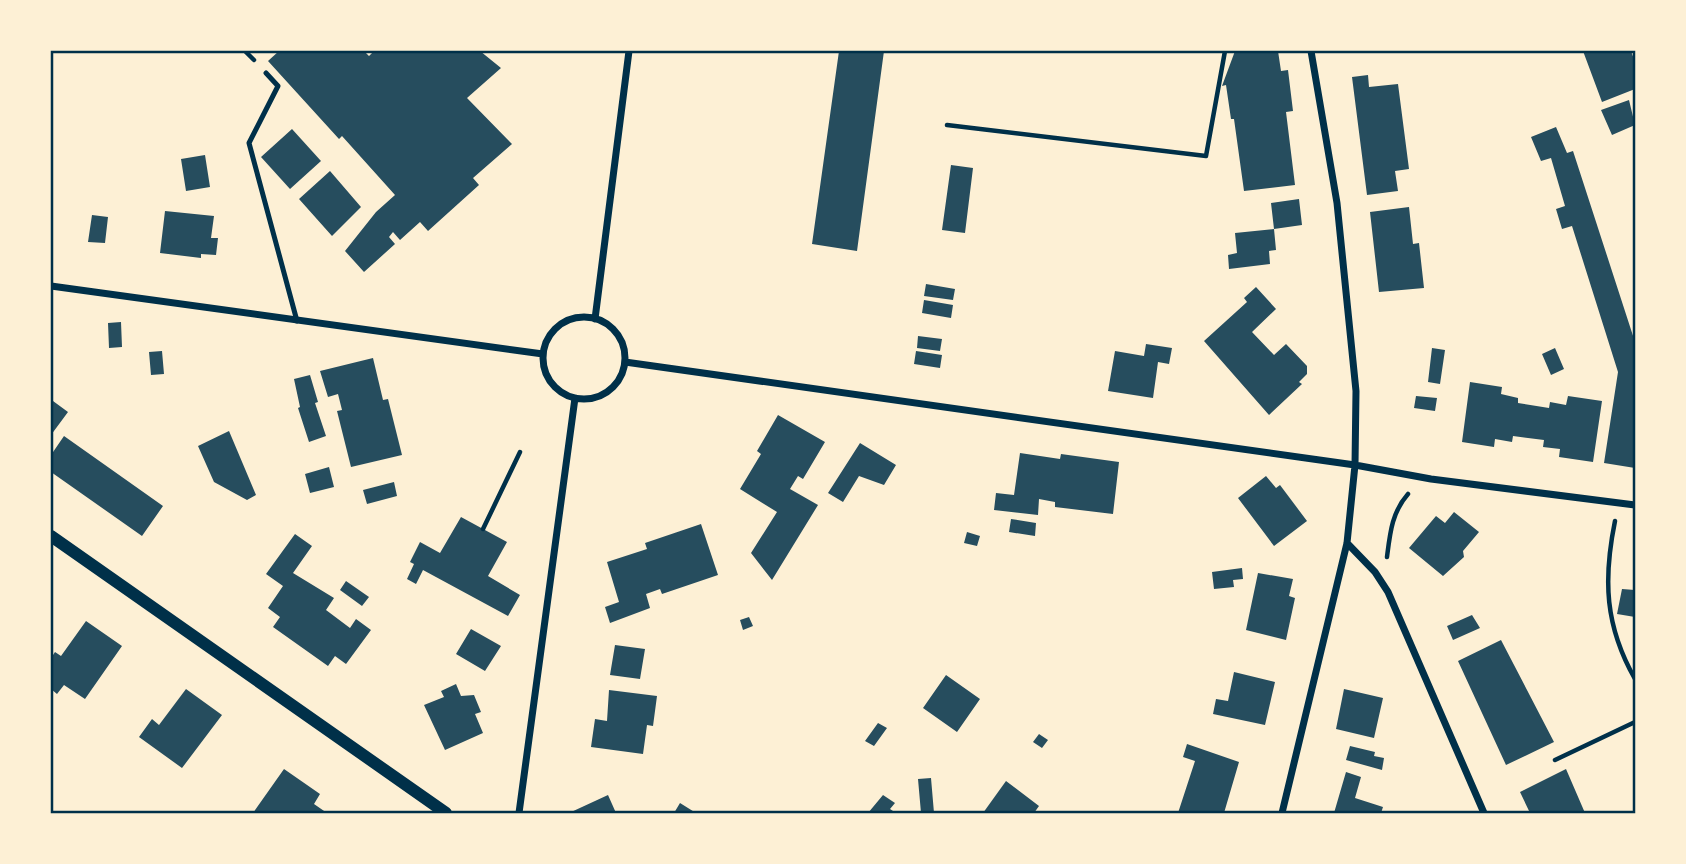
<svg xmlns="http://www.w3.org/2000/svg" width="1686" height="864" font-family="Inter,sans-serif">
	<rect width="100%" height="100%" fill="#fdf0d5"/>
	<path fill="#264d5e" d="M 279,51 L 364,51 L 369,56 L 374,51 L 480,51 L 501,68 L 467,98 L 512,144 L 473,178 L 479,185 L 428,231 L 420,222 L 400,240 L 393,232 L 389,237 L 395,244 L 364,272 L 345,251 L 376,212 L 395,195 L 342,136 L 339,139 L 268,61 Z
		M 839,51 L 884,51 L 857,251 L 812,244 Z
		M 1235,51 L 1278,51 L 1281,71 L 1288,70 L 1293,111 L 1286,112 L 1295,185 L 1244,191 L 1234,119 L 1231,119 L 1226,85 L 1222,86 Z
		M 1583,51 L 1631,51 L 1635,62 L 1635,89 L 1602,102 Z
		M 1368,75 L 1369,87 L 1398,84 L 1409,169 L 1395,171 L 1398,191 L 1367,195 L 1352,77 Z
		M 1629,100 L 1635,125 L 1612,135 L 1601,110 Z
		M 1556,127 L 1567,153 L 1573,151 L 1635,342 L 1635,468 L 1604,463 L 1618,372 L 1572,226 L 1562,229 L 1556,209 L 1565,206 L 1551,158 L 1541,161 L 1531,137 Z
		M 292,129 L 321,161 L 290,189 L 261,157 Z
		M 205,155 L 210,187 L 186,191 L 181,159 Z
		M 951,165 L 973,168 L 965,233 L 942,230 Z
		M 330,171 L 361,207 L 332,236 L 299,199 Z
		M 1299,199 L 1302,225 L 1274,229 L 1271,203 Z
		M 1409,207 L 1413,244 L 1419,243 L 1424,288 L 1379,292 L 1370,212 Z
		M 165,211 L 214,216 L 211,238 L 218,238 L 216,255 L 201,254 L 201,258 L 160,253 Z
		M 92,215 L 108,217 L 105,243 L 88,242 Z
		M 1274,229 L 1276,250 L 1269,251 L 1270,264 L 1229,269 L 1228,255 L 1237,253 L 1235,233 Z
		M 926,284 L 955,289 L 953,300 L 924,296 Z
		M 1256,287 L 1276,309 L 1252,332 L 1274,355 L 1286,344 L 1307,366 L 1307,374 L 1299,382 L 1302,384 L 1269,415 L 1204,341 L 1247,302 L 1244,298 Z
		M 924,300 L 953,305 L 951,318 L 922,313 Z
		M 121,322 L 122,347 L 109,348 L 108,323 Z
		M 918,336 L 942,339 L 940,351 L 917,348 Z
		M 1146,344 L 1172,348 L 1169,364 L 1158,362 L 1153,398 L 1108,391 L 1115,351 L 1144,356 Z
		M 1432,348 L 1445,350 L 1440,384 L 1428,382 Z
		M 1555,348 L 1564,369 L 1551,375 L 1542,354 Z
		M 162,351 L 164,374 L 151,375 L 149,352 Z
		M 916,351 L 942,355 L 940,368 L 914,364 Z
		M 373,358 L 383,400 L 388,399 L 402,455 L 351,467 L 337,411 L 342,410 L 338,394 L 328,397 L 320,371 Z
		M 310,375 L 318,402 L 315,403 L 326,436 L 309,442 L 298,408 L 300,407 L 294,379 Z
		M 1470,382 L 1502,387 L 1501,394 L 1518,398 L 1518,403 L 1549,408 L 1550,402 L 1566,405 L 1568,396 L 1602,401 L 1593,462 L 1559,457 L 1560,449 L 1543,447 L 1544,440 L 1513,436 L 1512,442 L 1495,439 L 1494,447 L 1462,442 Z
		M 1416,396 L 1437,398 L 1435,411 L 1414,408 Z
		M 53,401 L 68,412 L 51,435 L 51,405 Z
		M 778,415 L 825,442 L 803,479 L 798,476 L 790,489 L 818,505 L 772,580 L 751,553 L 777,512 L 740,489 L 761,454 L 757,451 Z
		M 229,431 L 256,495 L 247,500 L 214,482 L 198,446 Z
		M 64,436 L 163,506 L 142,536 L 51,472 L 51,455 Z
		M 860,443 L 896,465 L 884,485 L 859,476 L 843,502 L 828,493 Z
		M 1020,453 L 1060,459 L 1061,454 L 1119,462 L 1113,514 L 1055,507 L 1055,502 L 1039,499 L 1038,515 L 994,510 L 996,493 L 1014,495 Z
		M 329,467 L 334,487 L 310,493 L 305,474 Z
		M 1266,476 L 1276,488 L 1280,485 L 1307,521 L 1274,546 L 1238,498 Z
		M 394,482 L 397,496 L 367,504 L 363,490 Z
		M 1454,512 L 1479,532 L 1463,551 L 1464,557 L 1443,576 L 1409,548 L 1436,516 L 1445,523 Z
		M 461,517 L 507,542 L 488,576 L 520,595 L 508,616 L 423,570 L 416,584 L 407,579 L 414,564 L 410,562 L 420,542 L 440,553 Z
		M 1011,519 L 1036,523 L 1035,536 L 1009,532 Z
		M 701,524 L 718,575 L 662,594 L 660,589 L 646,594 L 650,608 L 610,623 L 605,607 L 619,602 L 607,562 L 647,549 L 645,543 Z
		M 967,532 L 980,536 L 977,546 L 964,543 Z
		M 295,534 L 312,546 L 293,573 L 334,598 L 326,610 L 350,628 L 356,619 L 371,630 L 346,664 L 335,656 L 328,666 L 273,627 L 280,617 L 268,608 L 283,586 L 266,574 Z
		M 1242,568 L 1243,579 L 1233,580 L 1234,587 L 1214,589 L 1212,572 Z
		M 1258,573 L 1293,579 L 1289,596 L 1295,598 L 1286,640 L 1246,630 Z
		M 346,581 L 369,597 L 362,606 L 340,590 Z
		M 1622,589 L 1635,590 L 1635,617 L 1617,614 Z
		M 1472,615 L 1480,628 L 1453,640 L 1447,626 Z
		M 749,617 L 753,626 L 743,630 L 740,620 Z
		M 86,621 L 122,646 L 85,699 L 64,685 L 57,694 L 51,689 L 51,658 L 55,652 L 61,656 Z
		M 471,629 L 501,646 L 485,671 L 456,654 Z
		M 1501,640 L 1554,742 L 1506,765 L 1458,661 Z
		M 615,645 L 645,649 L 640,679 L 610,675 Z
		M 1234,672 L 1275,682 L 1265,725 L 1213,714 L 1216,699 L 1228,701 Z
		M 946,675 L 980,699 L 957,732 L 923,708 Z
		M 456,684 L 461,696 L 474,695 L 481,712 L 475,714 L 483,733 L 445,750 L 424,705 L 444,697 L 441,691 Z
		M 186,689 L 222,715 L 182,768 L 139,737 L 152,719 L 159,725 Z
		M 1344,689 L 1383,698 L 1374,738 L 1336,729 Z
		M 609,690 L 657,696 L 653,726 L 647,725 L 643,754 L 591,747 L 595,719 L 607,721 Z
		M 878,723 L 887,728 L 874,746 L 865,741 Z
		M 1039,734 L 1048,740 L 1042,748 L 1033,742 Z
		M 1187,744 L 1239,762 L 1224,813 L 1178,813 L 1195,761 L 1183,757 Z
		M 1350,746 L 1375,752 L 1374,756 L 1384,758 L 1382,770 L 1346,760 Z
		M 284,769 L 320,794 L 314,804 L 327,813 L 253,813 Z
		M 1566,769 L 1585,813 L 1530,813 L 1520,792 Z
		M 1346,772 L 1361,777 L 1355,798 L 1383,807 L 1381,813 L 1334,813 Z
		M 931,778 L 934,813 L 921,813 L 918,779 Z
		M 1006,781 L 1039,806 L 1034,813 L 983,813 Z
		M 608,795 L 616,813 L 569,813 Z
		M 883,795 L 895,803 L 890,809 L 896,813 L 868,813 Z
		M 680,803 L 696,813 L 674,813 Z"/>
	<g fill="none" stroke-linecap="round" stroke-linejoin="round">
		<path stroke="#003049" stroke-width="4.5" d="M 245,51 L 254,60
			M 947,125 L 1206,156 L 1225,51
			M 1615,521 C 1603,580 1605,626 1635,679
			M 483,529 L 520,452
			M 1387,557 C 1390,533 1392,512 1408,494
			M 1555,760 L 1635,722"/>
		<path stroke="#003049" stroke-width="5" d="M 266,73 L 278,86 L 249,143 L 297,321"/>
		<path stroke="#003049" stroke-width="7" d="M 51,286 L 543,354
			M543 358a41 41 0 1 1 82 0a41 41 0 1 1-82 0Z
			M 595,319 L 629,51
			M 625,362 L 1355,465 L 1431,479 L 1635,505
			M 1347,543 L 1375,572 L 1388,592 L 1484,813
			M 519,813 L 575,398
			M 1282,813 L 1347,543 L 1355,465 L 1356,391 L 1337,203 L 1311,51"/>
		<path stroke="#003049" stroke-width="12" d="M 51,536 L 446,813"/>
	</g>
	<rect width="1686" height="864" fill="none" stroke="#fdf0d5" stroke-width="105"/>
	<rect x="52" y="52" width="1582" height="760" fill="none" stroke="#003049" stroke-width="2.5"/>
</svg>
